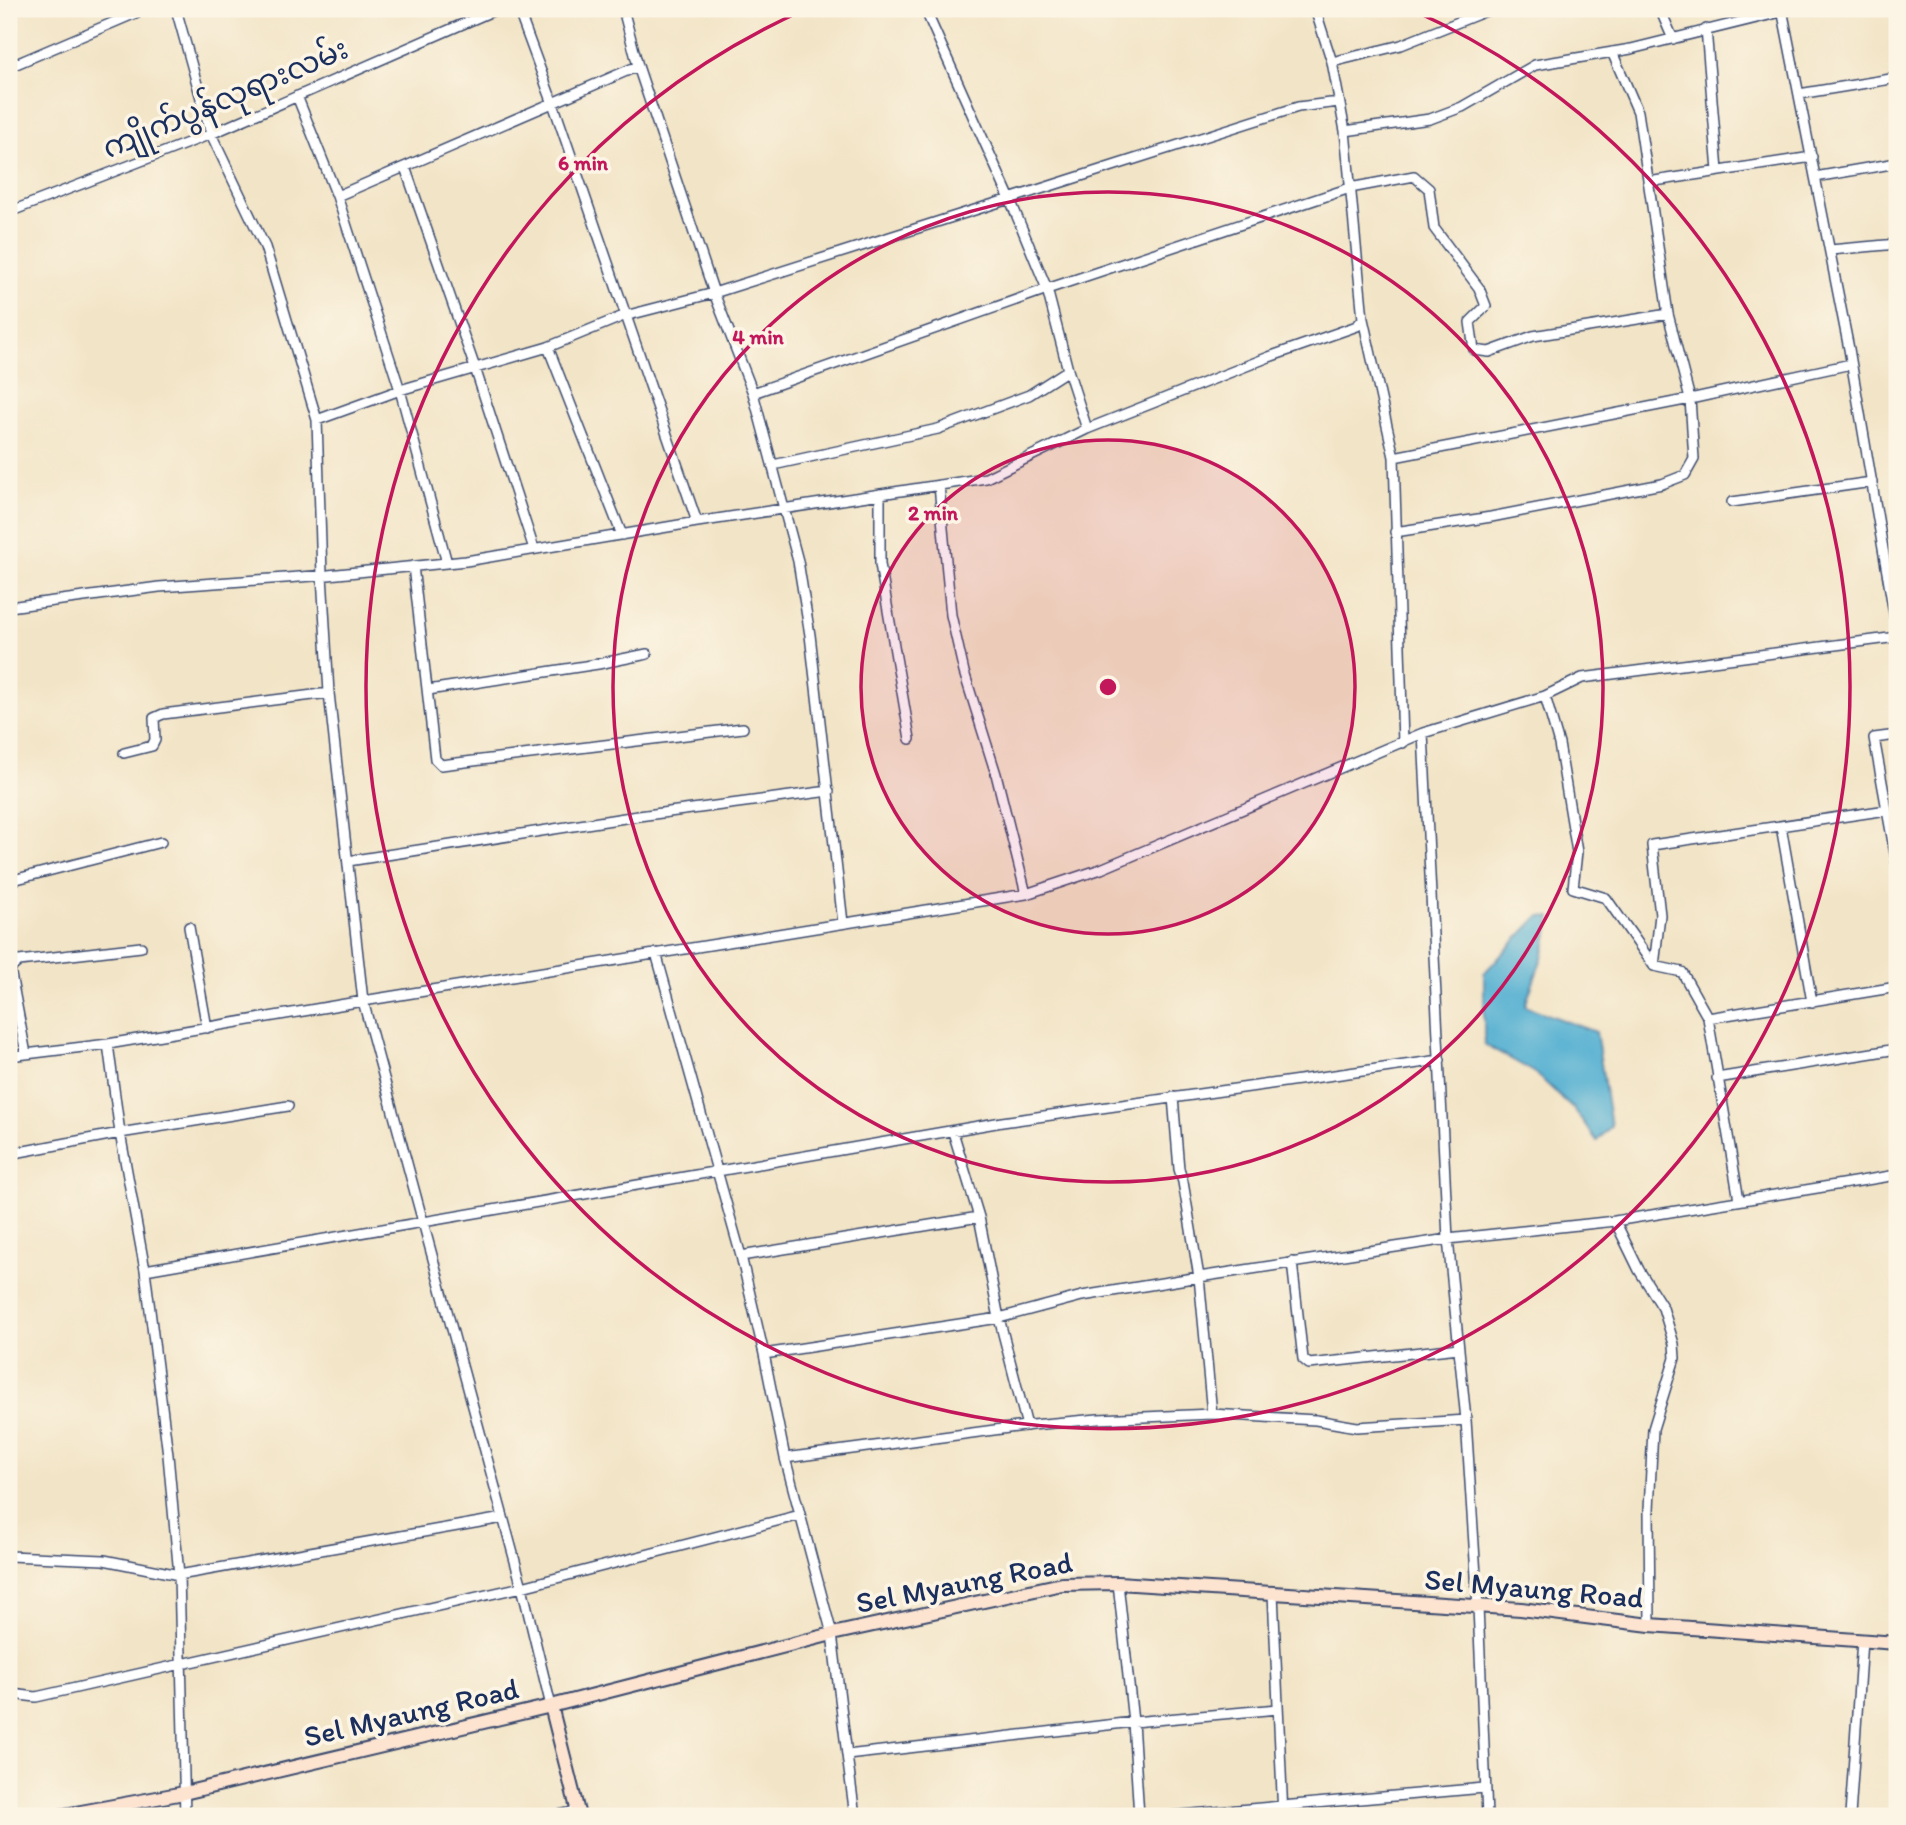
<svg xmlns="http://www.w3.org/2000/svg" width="1906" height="1825" font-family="Itim,'Noto Sans Myanmar',sans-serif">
	<rect width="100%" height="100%" fill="#fcf5e5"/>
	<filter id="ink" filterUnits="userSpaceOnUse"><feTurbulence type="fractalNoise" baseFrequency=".0143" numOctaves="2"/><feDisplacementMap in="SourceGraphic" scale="14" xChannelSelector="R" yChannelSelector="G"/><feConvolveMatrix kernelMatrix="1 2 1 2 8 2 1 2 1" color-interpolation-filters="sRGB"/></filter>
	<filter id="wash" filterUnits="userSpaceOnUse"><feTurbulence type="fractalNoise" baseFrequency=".00686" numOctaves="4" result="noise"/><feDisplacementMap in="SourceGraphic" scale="28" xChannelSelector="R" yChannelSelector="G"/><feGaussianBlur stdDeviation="1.57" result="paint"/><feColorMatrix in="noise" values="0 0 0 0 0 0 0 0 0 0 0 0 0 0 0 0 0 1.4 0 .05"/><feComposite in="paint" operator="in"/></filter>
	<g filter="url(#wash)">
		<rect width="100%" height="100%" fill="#f2e4c6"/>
		<path fill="#54b0d2" stroke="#387098" stroke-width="2" d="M 1539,916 L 1551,917 L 1545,949 L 1525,1006 L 1596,1032 L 1611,1126 L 1597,1141 L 1573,1108 L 1534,1072 L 1484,1044 L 1484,973 Z"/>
	</g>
	<g filter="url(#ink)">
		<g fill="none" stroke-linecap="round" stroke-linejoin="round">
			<g stroke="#3b4a6e" stroke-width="12">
				<path id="street" d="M 176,9 L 211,134 L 265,247 L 317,420 L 322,575 L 329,693 L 363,1001 L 522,1587 L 551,1706
					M 518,9 L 556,112 L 697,522
					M 623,9 L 638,66 L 714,293 L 753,393 L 798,561 L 810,635 L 843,923
					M 925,9 L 1009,197 L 1047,289 L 1068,370 L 1087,429
					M 1315,9 L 1332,62 L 1345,131 L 1363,319 L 1394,457 L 1403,743
					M 1660,9 L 1673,39
					M 1782,9 L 1849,349 L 1897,631
					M 1706,29 L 1718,171
					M 1332,62 L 1401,45 L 1491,9
					M 9,67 L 145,9
					M 1799,94 L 1897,78
					M 297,96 L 337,196 L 400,390 L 447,563
					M 1345,131 L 1430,119 L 1462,107 L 1535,65 L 1631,49 L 1793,9
					M 405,167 L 475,368 L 534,549
					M 1815,177 L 1897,163
					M 1648,182 L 1812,157
					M 337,196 L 638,66
					M 9,212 L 211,134 L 497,9
					M 1830,250 L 1897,244
					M 548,347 L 622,535
					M 753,393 L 1047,289 L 1350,188 L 1414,176 L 1429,189 L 1434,228 L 1479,288 L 1486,306 L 1470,322 L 1474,350 L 1489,352 L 1533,336 L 1668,314
					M 317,420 L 400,390 L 548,347 L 621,317 L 714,293 L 1298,107 L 1339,102
					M 1394,457 L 1690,399 L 1851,364
					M 773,465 L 938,429 L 1029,395 L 1068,370
					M 939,485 L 951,615 L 964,672 L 996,774 L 1026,894
					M 880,494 L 880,564 L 910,739
					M 1732,502 L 1872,482
					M 1395,532 L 1491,517 L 1662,484 L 1685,475 L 1694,459 L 1690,399 L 1668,314 L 1638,112 L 1612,52
					M 413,566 L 435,759 L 441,765 L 743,728
					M 9,607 L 159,587 L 328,575 L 466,561 L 697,522 L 986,478 L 1087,429 L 1269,357 L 1357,326 L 1363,319
					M 428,690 L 598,664 L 647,654
					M 1545,696 L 1559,744 L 1577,852 L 1573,888 L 1606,898 L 1654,966
					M 1423,733 L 1448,1239 L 1466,1420 L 1478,1607 L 1487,1816
					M 1897,735 L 1874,738 L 1897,865
					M 124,753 L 152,746 L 155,740 L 154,718 L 163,714 L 329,693
					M 1781,826 L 1812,1002
					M 348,861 L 631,817 L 829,791
					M 9,881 L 161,842
					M 189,927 L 207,1028
					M 656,953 L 741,1256 L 764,1354 L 785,1458 L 832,1634 L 847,1755 L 1133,1722 L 1278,1709
					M 1708,1018 L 1897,987
					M 108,1044 L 120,1133 L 145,1270 L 168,1455 L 179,1575 L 185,1816
					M 26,1054 L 10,969 L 19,961 L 141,947
					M 9,1056 L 108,1044 L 363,1001 L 1026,894 L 1101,869 L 1423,733 L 1545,696 L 1582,678 L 1897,637
					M 1717,1078 L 1897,1049
					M 1173,1097 L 1179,1169 L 1183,1182 L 1199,1277 L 1212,1414
					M 953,1132 L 979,1217 L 999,1318 L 1027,1426
					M 9,1154 L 120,1133 L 288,1106
					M 1739,1200 L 1708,1018 L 1682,972 L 1654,966 L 1660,915 L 1652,845 L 1887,810
					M 1615,1221 L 1639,1270 L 1663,1308 L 1674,1344 L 1675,1358 L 1653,1429 L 1649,1510 L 1650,1625
					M 741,1256 L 979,1217
					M 1292,1262 L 1303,1359 L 1309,1364 L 1459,1348
					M 145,1270 L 1002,1122 L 1440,1060
					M 764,1354 L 999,1318 L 1082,1296 L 1199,1277 L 1448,1239 L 1615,1221 L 1897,1175
					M 785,1458 L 1032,1425 L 1098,1419 L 1212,1414 L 1316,1420 L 1357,1427 L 1466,1420
					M 9,1556 L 104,1560 L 179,1575 L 503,1518
					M 1118,1583 L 1133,1722 L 1139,1816
					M 1273,1593 L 1283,1816
					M 12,1694 L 36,1697 L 522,1587 L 800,1515
					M 847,1755 L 855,1816
					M 553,1816 L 577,1811
					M 1170,1816 L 1484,1788
					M 1850,1816 L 1862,1640"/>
			</g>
			<g stroke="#3b4a6e" stroke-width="16">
				<path id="secondary" d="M 551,1706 L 579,1816
					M 59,1816 L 184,1793 L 551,1706 L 832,1634 L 1062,1584 L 1118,1583 L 1521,1609 L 1650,1625 L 1897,1643"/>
			</g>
			<use href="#street" stroke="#fff" stroke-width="9"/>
			<use href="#secondary" stroke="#fde4d1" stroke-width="12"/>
		</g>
	</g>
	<circle cx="1108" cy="687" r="247" fill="#c2185b" fill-opacity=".12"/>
	<g fill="none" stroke="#c2185b" stroke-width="3.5">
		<circle cx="1108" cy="687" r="247"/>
		<circle cx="1108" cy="687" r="495"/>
		<path d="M1410 9A742 742 0 1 1 806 9"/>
	</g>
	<g text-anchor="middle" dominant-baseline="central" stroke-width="7" stroke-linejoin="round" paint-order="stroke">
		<g font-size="30" fill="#1b2f5e" stroke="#fcf5e5">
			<text transform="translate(225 98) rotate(-23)">ကျိုက်ပွန်လုရားလမ်း</text>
			<text transform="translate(964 1582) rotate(-11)">Sel Myaung Road</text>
			<text transform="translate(1534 1588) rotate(5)">Sel Myaung Road</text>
			<text transform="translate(411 1712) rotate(-13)">Sel Myaung Road</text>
		</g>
	</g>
	<circle cx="1108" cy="687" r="10" fill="#c2185b" stroke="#fcf5e5" stroke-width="3.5"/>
	<g font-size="21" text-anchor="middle" font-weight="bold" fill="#c2185b" stroke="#fcf5e5" stroke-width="7" stroke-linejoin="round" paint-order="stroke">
		<text x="583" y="170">6 min</text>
		<text x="758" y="344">4 min</text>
		<text x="933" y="520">2 min</text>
	</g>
	<rect width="1906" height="1825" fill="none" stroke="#fcf5e5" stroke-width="35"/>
</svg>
